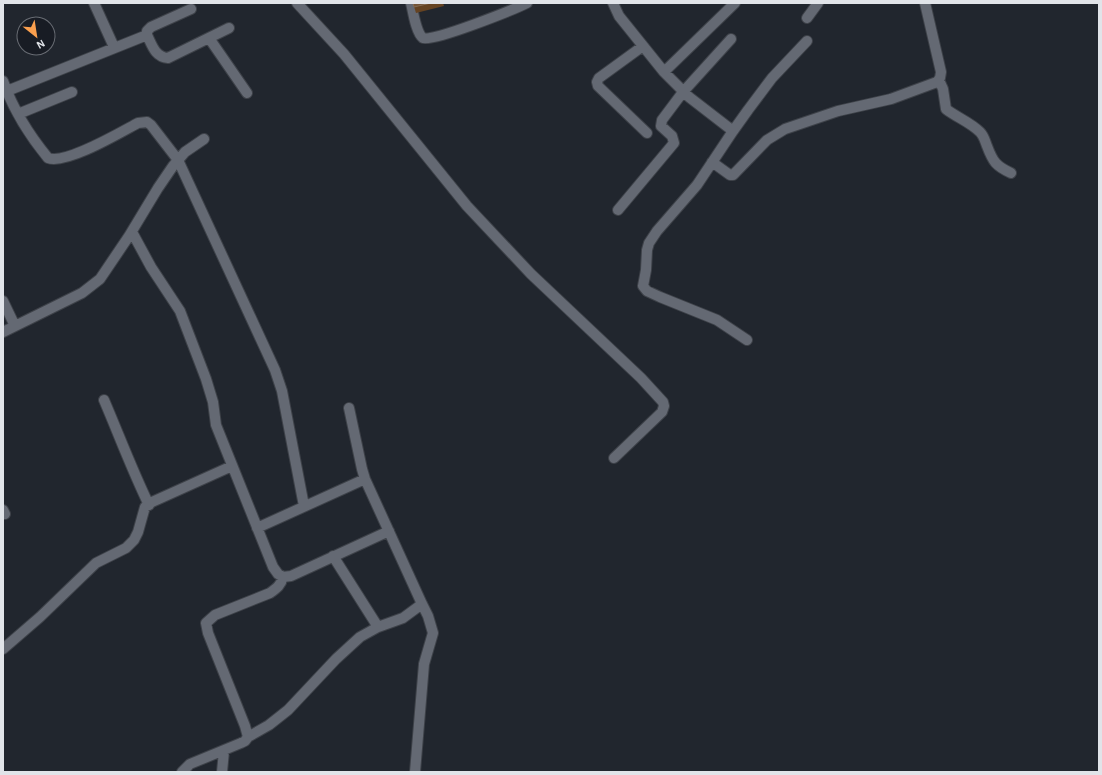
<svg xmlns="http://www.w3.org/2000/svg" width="1102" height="775" font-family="'Alegreya Sans',sans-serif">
	<rect width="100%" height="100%" fill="#21262e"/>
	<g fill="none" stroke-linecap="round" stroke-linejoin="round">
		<g stroke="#3e4249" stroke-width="12">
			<path id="street" d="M 94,3 L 114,47
				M 297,3 L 344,54 L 467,206 L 531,274 L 641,378 L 663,402 L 664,406 L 662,412 L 614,458
				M 411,3 C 413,11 416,33 423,38 C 431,43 515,9 527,3
				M 613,3 L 619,16 L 664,72 L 689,97 L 733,131 L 748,110 L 772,78 L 807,41
				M 807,18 L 818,3
				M 147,35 C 152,45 155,57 168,58 L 229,28
				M 209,38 L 247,93
				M 643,46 L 599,78 L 597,82 L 598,86 L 647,133
				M 664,72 L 735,3
				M 939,80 L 943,89 L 946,109 C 956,117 970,122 980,132 C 984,136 985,141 987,146 C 993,162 996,166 1011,173
				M 3,81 C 13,109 29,135 48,158 C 66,165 121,132 138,123 L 147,122 L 151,125 L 178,160 L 275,370 L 282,391 L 304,506
				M 7,91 L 147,35 L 147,31 L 151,27 L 191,9
				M 18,114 L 72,92
				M 733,131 L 697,185 L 657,231 L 649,243 L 647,250 L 646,270 L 643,286 L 647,291 L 660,297 L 717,320 L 747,340
				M 712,162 L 730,175 L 733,175 L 767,140 L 785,129 L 838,111 L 891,99 L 937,82 L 940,78 L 941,72 L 925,3
				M 618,210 L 674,143 L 672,136 L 661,126 L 662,120 L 683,92 L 731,39
				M 132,232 L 151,267 L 180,311 L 206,379 L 213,402 L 216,425 L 273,567 L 278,574 L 283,577 L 291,576 L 389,531
				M 3,301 L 15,326
				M 3,332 L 82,293 L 100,279 L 129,236 L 158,188 L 173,166 L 185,152 L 204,139
				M 104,400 C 119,435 132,470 149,505
				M 349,408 L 362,469 L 365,479 L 422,604 L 428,616 L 433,633 L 424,664 L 415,772
				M 3,510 L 5,514
				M 257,528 L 365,479
				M 333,556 L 378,627
				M 3,649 L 40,617 L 96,563 L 126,548 L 134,540 L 138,532 L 145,507 L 152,502 L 232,466
				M 248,737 L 269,725 L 288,710 L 336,659 L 360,637 L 378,627 L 403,618 L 422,604
				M 182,772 L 190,764 L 241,743 L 245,741 L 248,737 L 245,726 L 208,633 L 206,623 L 215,615 L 270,593 C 277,588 281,585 283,577
				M 222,772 L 224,751"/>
		</g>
		<use href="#street" stroke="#646973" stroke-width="10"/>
	</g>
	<path fill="#654322" d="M 413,3 L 443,3 L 444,6 L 416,13 Z"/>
	<path fill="#735437" stroke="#846b53" d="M 413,3 L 431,3 L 414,7 Z"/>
	<rect width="1102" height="775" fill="none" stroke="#e1e4e9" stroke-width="8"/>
	<g transform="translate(36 36) rotate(150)"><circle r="19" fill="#181c24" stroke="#686c73"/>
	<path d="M0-3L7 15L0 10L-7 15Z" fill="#fa9f4e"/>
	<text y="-6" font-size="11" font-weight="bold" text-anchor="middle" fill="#e1e4e9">N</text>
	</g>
</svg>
